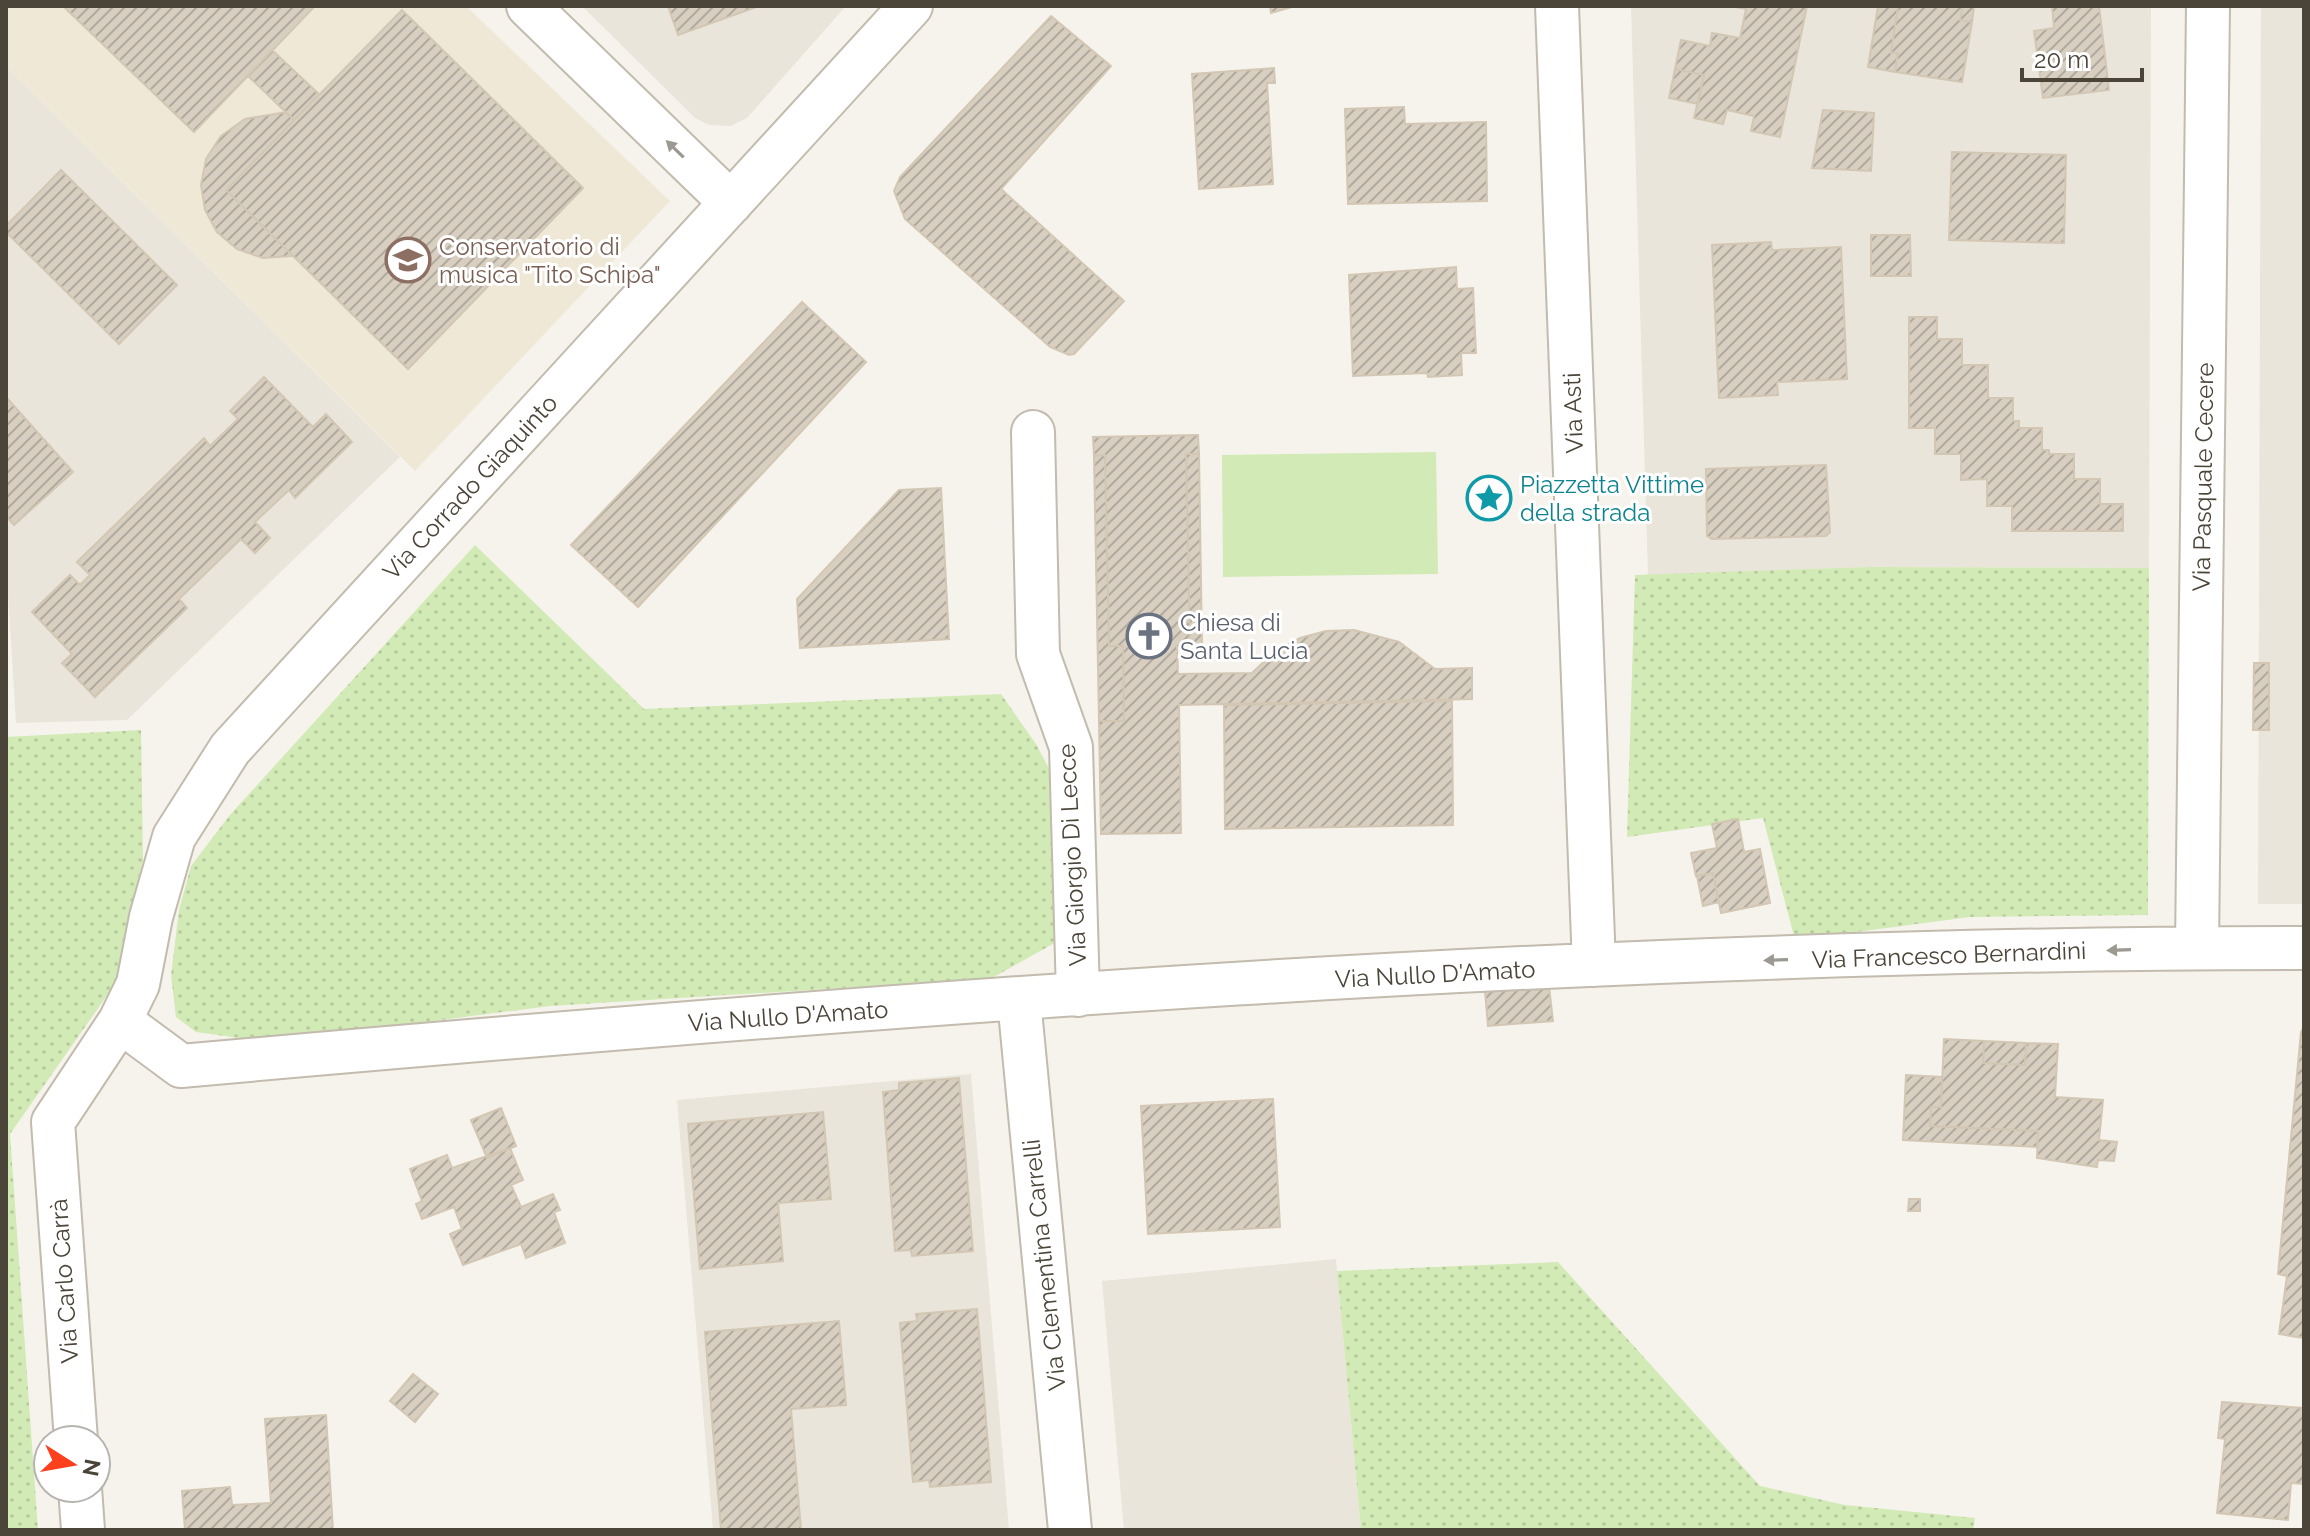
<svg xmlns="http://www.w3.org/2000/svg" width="2310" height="1536" font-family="Raleway,sans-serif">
	<defs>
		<pattern id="grass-dots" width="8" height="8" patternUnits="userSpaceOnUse" patternTransform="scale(2)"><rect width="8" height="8" fill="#d2eab5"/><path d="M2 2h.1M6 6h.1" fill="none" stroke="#b6ca9c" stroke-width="1.8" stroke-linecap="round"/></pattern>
		<pattern id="building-hatch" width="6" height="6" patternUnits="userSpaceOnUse" patternTransform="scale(2)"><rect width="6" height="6" fill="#d8cfc1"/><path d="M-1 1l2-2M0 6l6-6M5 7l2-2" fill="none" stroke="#b1aa9e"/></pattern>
	</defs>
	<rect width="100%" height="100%" fill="#f6f3ec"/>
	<path fill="#eae5da" d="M 582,6 L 846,6 L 747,118 L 731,126 L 709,125 L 695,118 Z
		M 1631,6 L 2151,6 L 2149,568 L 1869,567 L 1648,575 Z
		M 2261,6 L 2304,6 L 2304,904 L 2258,904 Z
		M 6,66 L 400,457 L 127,720 L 16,723 L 6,562 Z
		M 971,1074 L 1009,1530 L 713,1530 L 677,1100 Z
		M 1336,1259 L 1361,1530 L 1124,1530 L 1102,1281 Z"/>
	<path fill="#efe8d6" d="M 6,6 L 466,6 L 670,201 L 415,471 L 6,66 Z"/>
	<path fill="url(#grass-dots)" d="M 475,545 L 644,709 L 1001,694 L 1036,744 L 1057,784 L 1060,940 L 990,979 L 550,1006 L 269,1042 L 196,1032 L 176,1017 L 171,975 L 179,910 L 191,866 L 229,816 Z
		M 1869,567 L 2149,568 L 2148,915 L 1970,917 L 1795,940 L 1763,818 L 1627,837 L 1635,575 Z
		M 141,730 L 143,860 L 115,984 L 10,1134 L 38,1530 L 6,1530 L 6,737 Z
		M 1558,1262 L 1760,1486 L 1845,1505 L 1975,1518 L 1973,1530 L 1361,1530 L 1337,1271 Z"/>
	<path fill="#d2eab5" d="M 1436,452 L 1438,574 L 1223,577 L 1222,455 Z"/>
	<path fill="url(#building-hatch)" stroke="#d3c7b4" stroke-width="2" d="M 63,6 L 315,6 L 194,132 Z
		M 668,6 L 759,6 L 678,35 Z
		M 1270,6 L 1295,6 L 1271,13 Z
		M 1730,6 L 1807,6 L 1780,137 L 1751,131 L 1754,116 L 1727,110 L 1723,124 L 1694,118 L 1704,75 L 1675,69 L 1681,40 L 1710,46 L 1712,33 L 1740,38 L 1746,9 Z
		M 1878,6 L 1898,6 L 1891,53 L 1898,53 L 1895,72 L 1868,67 Z
		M 1898,6 L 1963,6 L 1960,20 L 1972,22 L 1962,82 L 1895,72 L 1898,53 L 1891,53 Z
		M 1963,6 L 1974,6 L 1972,22 L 1960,20 Z
		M 2052,6 L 2099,6 L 2109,90 L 2043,98 L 2034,31 L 2054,28 Z
		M 402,10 L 583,188 L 408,369 L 226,190 Z
		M 1051,16 L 1111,66 L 1001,189 L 1124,301 L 1074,354 L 1069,355 L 1050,347 L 905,219 L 894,191 L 900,177 Z
		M 272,50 L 319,94 L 294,120 L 248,76 Z
		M 1274,68 L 1275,83 L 1267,83 L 1273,184 L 1199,189 L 1192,74 Z
		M 1675,69 L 1704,75 L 1698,104 L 1669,98 Z
		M 1404,107 L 1405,124 L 1486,122 L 1487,201 L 1348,204 L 1345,109 Z
		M 1823,110 L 1874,113 L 1871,171 L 1812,168 Z
		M 286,112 L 294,120 L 226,190 L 293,256 L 263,258 L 237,249 L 217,232 L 205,210 L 201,185 L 206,159 L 221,136 L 245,119 Z
		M 1952,152 L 2066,155 L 2064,243 L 1949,240 Z
		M 61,170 L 177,285 L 119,344 L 6,232 L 6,226 Z
		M 1871,235 L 1910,235 L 1911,276 L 1871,276 Z
		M 1771,242 L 1772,250 L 1841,247 L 1847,379 L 1777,382 L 1778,395 L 1719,398 L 1712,245 Z
		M 1456,267 L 1457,289 L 1473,288 L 1476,353 L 1461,353 L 1462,375 L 1428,377 L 1427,373 L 1353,376 L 1349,275 Z
		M 802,302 L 866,362 L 638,607 L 571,545 Z
		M 1909,317 L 1937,317 L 1937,339 L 1962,339 L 1962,365 L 1988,365 L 1988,398 L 2013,398 L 2013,421 L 2019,421 L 2019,428 L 2042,428 L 2042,450 L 2049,450 L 2049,454 L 2074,454 L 2074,479 L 2100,479 L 2100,504 L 2123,504 L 2123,531 L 2012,531 L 2012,506 L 1987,506 L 1987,479 L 1961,480 L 1961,454 L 1935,454 L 1935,428 L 1909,428 Z
		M 264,377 L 313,427 L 326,414 L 352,442 L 295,498 L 289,490 L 255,522 L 270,538 L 255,553 L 241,539 L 179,599 L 187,608 L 95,697 L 62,663 L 72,654 L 32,612 L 70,575 L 80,585 L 90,575 L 77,562 L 204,438 L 210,446 L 238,419 L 230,411 Z
		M 6,397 L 73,472 L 14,525 L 6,516 Z
		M 1198,435 L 1199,454 L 1186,454 L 1190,647 L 1177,647 L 1178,674 L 1252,673 L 1274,652 L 1300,638 L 1326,631 L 1354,630 L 1399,642 L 1435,669 L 1472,668 L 1472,699 L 1179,705 L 1181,833 L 1101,834 L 1099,721 L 1124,721 L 1123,646 L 1109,646 L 1105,455 L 1094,456 L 1093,437 Z
		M 1186,454 L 1199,454 L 1202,646 L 1190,647 Z
		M 1105,455 L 1109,646 L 1123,646 L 1124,721 L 1099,721 L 1094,456 Z
		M 1826,465 L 1830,532 L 1826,536 L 1712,539 L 1707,536 L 1706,469 Z
		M 941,488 L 949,639 L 800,648 L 797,599 L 899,490 Z
		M 2254,663 L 2269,663 L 2269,730 L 2253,730 Z
		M 1452,701 L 1453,825 L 1225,829 L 1224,705 Z
		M 1738,819 L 1744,852 L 1760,849 L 1770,903 L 1721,913 L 1713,873 L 1696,876 L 1691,853 L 1717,848 L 1712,824 Z
		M 1713,873 L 1719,902 L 1703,906 L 1697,876 Z
		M 1549,986 L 1553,1021 L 1488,1026 L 1485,991 Z
		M 2304,1027 L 2304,1338 L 2279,1334 L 2287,1276 L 2278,1274 L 2301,1032 Z
		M 1944,1039 L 1984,1041 L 1983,1063 L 2025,1065 L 2026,1043 L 2058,1044 L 2055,1097 L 2103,1100 L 2099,1140 L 2117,1142 L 2114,1161 L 2098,1160 L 2097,1167 L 2037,1158 L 2038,1131 L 1930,1126 L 1931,1107 L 1941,1107 Z
		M 1984,1041 L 2026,1043 L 2025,1065 L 1983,1063 Z
		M 1906,1075 L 1942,1077 L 1941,1107 L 1931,1107 L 1930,1126 L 2038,1131 L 2037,1147 L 1903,1140 Z
		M 959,1078 L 973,1251 L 912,1256 L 911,1250 L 895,1251 L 883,1092 L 899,1090 L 899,1083 Z
		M 1273,1099 L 1280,1227 L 1148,1234 L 1141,1106 Z
		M 501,1108 L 516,1146 L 487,1158 L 471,1120 Z
		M 823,1112 L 831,1199 L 778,1203 L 783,1261 L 700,1269 L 688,1124 Z
		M 510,1148 L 523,1180 L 511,1185 L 521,1207 L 553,1194 L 560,1210 L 554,1212 L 565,1243 L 526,1258 L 521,1244 L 463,1265 L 450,1234 L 462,1229 L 454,1207 L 422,1219 L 416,1204 L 422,1201 L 410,1169 L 447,1155 L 452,1168 Z
		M 1909,1199 L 1920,1199 L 1920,1211 L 1908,1211 Z
		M 977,1309 L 991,1482 L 930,1487 L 929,1480 L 913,1482 L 900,1323 L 917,1321 L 916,1314 Z
		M 839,1321 L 846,1405 L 791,1409 L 801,1530 L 721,1530 L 705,1332 Z
		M 413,1374 L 438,1394 L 415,1422 L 390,1401 Z
		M 2222,1402 L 2304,1408 L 2304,1484 L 2291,1483 L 2288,1520 L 2217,1513 L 2225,1439 L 2218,1438 Z
		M 326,1415 L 333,1530 L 185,1530 L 182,1491 L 230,1487 L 232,1505 L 271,1503 L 265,1419 Z"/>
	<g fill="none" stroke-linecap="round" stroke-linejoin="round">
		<g stroke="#c2bbae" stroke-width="46">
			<path id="minor" d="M 528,6 L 731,203
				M 1557,6 L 1594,965
				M 1033,432 L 1038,654 L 1071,747 L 1078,995
				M 2197,948 L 2208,6
				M 1019,1000 L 1070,1530
				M 120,1021 L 138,984 L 151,917 L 174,837 L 230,749 L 911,6
				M 76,1440 L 53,1122 L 120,1021 L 181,1066 C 887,1003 1595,948 2304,948
				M 80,1488 L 83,1530"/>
		</g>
		<use href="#minor" stroke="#fff" stroke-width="42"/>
	</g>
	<defs><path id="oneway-solid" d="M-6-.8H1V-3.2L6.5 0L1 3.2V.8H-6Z" transform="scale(2)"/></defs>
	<g fill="#9c9892">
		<use href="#oneway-solid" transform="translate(675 149) rotate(-136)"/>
		<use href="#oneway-solid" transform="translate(2119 950) rotate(178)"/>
		<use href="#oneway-solid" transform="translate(1776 960) rotate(178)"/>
	</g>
	<defs>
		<g id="school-ring" transform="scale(2.3)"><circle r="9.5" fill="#fff" stroke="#8d6e63" stroke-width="1.5"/><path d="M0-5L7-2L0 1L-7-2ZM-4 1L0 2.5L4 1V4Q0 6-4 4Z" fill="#8d6e63"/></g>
		<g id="sight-ring" transform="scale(2.3)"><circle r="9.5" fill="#fff" stroke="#0f9aa8" stroke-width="1.5"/><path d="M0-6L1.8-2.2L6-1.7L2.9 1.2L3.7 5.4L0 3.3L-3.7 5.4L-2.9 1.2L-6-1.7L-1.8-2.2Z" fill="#0f9aa8"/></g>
		<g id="church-ring" transform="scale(2.3)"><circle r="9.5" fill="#fff" stroke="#6b7280" stroke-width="1.5"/><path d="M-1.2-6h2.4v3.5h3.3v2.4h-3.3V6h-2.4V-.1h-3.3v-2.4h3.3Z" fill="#6b7280"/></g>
	</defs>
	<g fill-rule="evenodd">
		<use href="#school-ring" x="408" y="260"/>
		<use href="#sight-ring" x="1489" y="498"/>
		<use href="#church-ring" x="1149" y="636"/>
	</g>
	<g text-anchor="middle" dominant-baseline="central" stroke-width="6" stroke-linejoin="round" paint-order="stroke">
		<g font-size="24" fill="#785e54" stroke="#fff" text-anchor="start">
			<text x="439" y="246">Conservatorio di<tspan x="439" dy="28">musica "Tito Schipa"</tspan></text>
		</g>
		<g font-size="24" fill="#4b4439" stroke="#fff">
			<text transform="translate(1573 413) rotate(-92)">Via Asti</text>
			<text transform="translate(2203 477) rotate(-89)">Via Pasquale Cecere</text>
			<text transform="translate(470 487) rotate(-47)">Via Corrado Giaquinto</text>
			<text transform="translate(1072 855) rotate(-93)">Via Giorgio Di Lecce</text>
			<text transform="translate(1949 955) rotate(-2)">Via Francesco Bernardini</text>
			<text transform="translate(1435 974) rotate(-3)">Via Nullo D'Amato</text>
			<text transform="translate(788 1016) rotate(-4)">Via Nullo D'Amato</text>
			<text transform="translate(1044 1265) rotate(-96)">Via Clementina Carrelli</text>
			<text transform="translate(64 1281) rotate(-94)">Via Carlo Carrà</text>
		</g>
		<g font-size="24" fill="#0d838f" stroke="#fff" text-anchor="start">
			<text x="1520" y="484">Piazzetta Vittime<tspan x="1520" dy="28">della strada</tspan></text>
		</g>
		<g font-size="24" fill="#5b616d" stroke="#fff" text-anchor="start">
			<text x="1180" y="622">Chiesa di<tspan x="1180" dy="28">Santa Lucia</tspan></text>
		</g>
	</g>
	<rect width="2310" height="1536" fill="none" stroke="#4b4439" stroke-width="16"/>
	<g transform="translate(72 1464) rotate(101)"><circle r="38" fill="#ffffff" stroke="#b7b4b0" stroke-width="2"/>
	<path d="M0-6L14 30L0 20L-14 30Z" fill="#fc3f1d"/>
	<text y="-12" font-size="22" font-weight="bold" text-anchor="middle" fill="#4b4439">N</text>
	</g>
	<path d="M2022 68v12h120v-12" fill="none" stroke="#4b4439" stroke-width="4"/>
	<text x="2034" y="68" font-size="24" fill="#4b4439" stroke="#ffffff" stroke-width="6" paint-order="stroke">20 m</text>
</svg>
